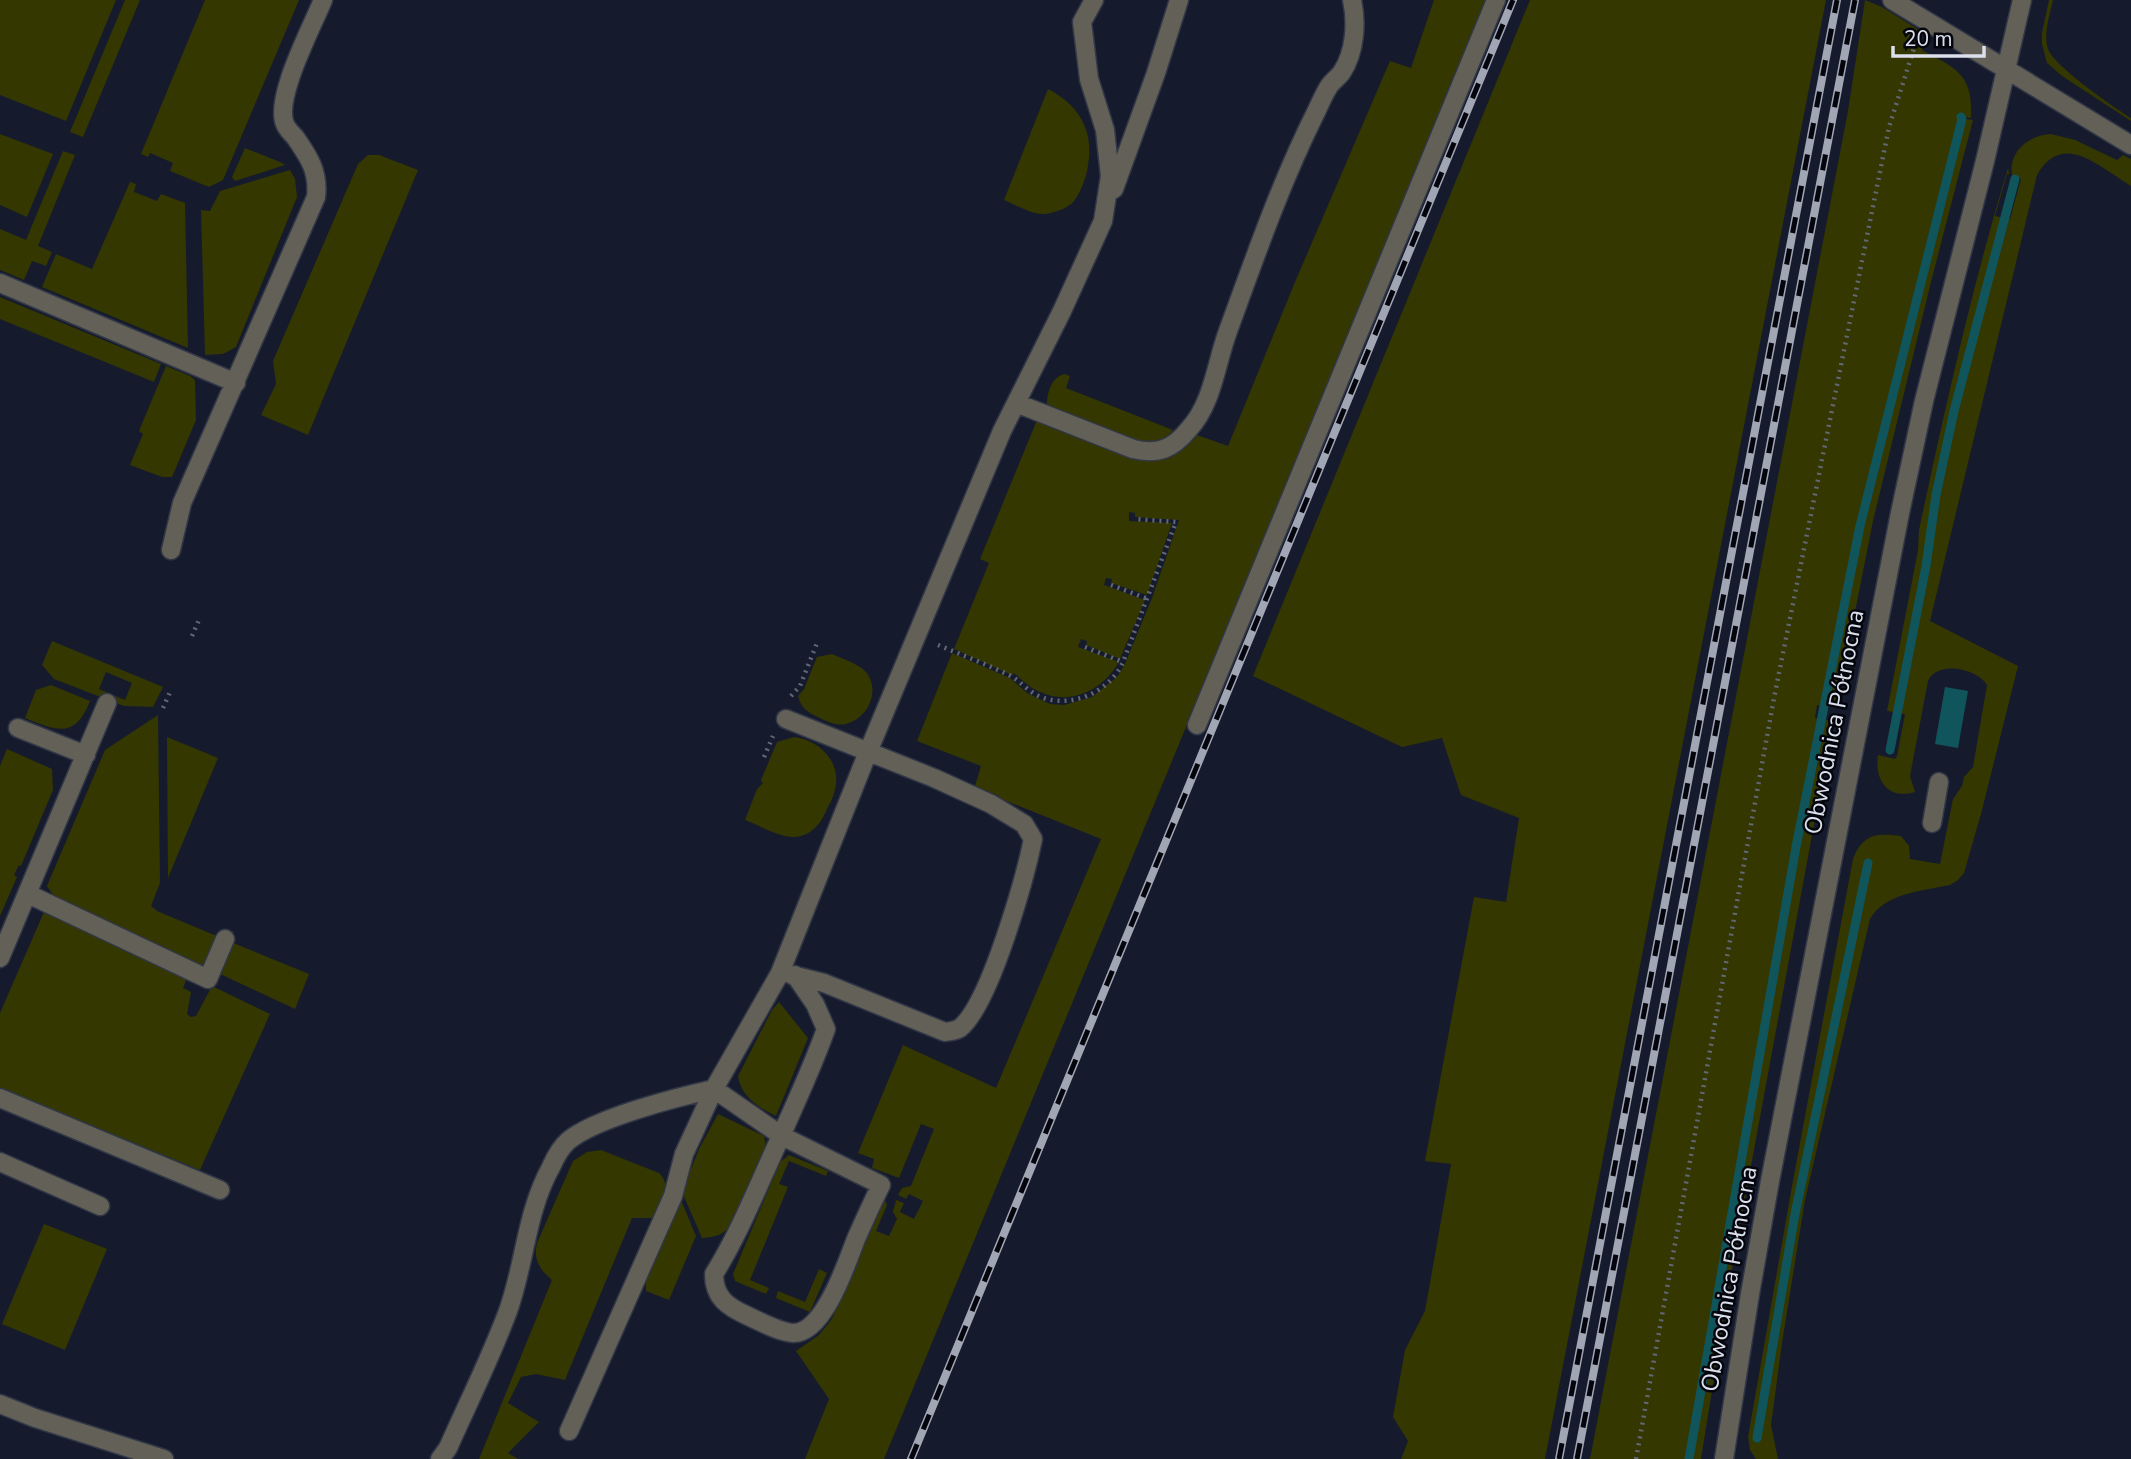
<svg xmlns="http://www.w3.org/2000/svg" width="2131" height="1459" font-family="'Nunito Sans',sans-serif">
	<rect width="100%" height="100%" fill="#151b2c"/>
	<path fill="#343700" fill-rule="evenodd" d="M 0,0 L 116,0 L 66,121 L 0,95 Z
		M 125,0 L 140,0 L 83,137 L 70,132 Z
		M 205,0 L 299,0 L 223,180 L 209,187 L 170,171 L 173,163 L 150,153 L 148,157 L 141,154 Z
		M 1434,0 L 1486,0 L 884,1459 L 805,1459 L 829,1399 L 796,1351 L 819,1335 L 832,1319 L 883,1196 L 887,1205 L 876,1231 L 889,1236 L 897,1219 L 893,1212 L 896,1200 L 904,1203 L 900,1212 L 914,1219 L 923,1201 L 909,1194 L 906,1199 L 898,1195 L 902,1188 L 911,1186 L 934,1129 L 921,1124 L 899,1178 L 872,1168 L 874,1159 L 858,1153 L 903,1045 L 996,1088 L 1101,839 L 999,798 L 999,796 L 975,786 L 981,766 L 917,741 L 952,653 L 1010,678 L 1027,693 L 1050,704 L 1064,705 L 1092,697 L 1117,677 L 1125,664 L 1152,598 L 1179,520 L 1135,517 L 1135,513 L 1129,512 L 1129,521 L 1172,523 L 1147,595 L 1111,583 L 1112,579 L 1106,578 L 1104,585 L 1145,600 L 1120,659 L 1086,645 L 1087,641 L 1081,639 L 1078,647 L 1119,662 C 1103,690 1071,706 1040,692 C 1030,688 1022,680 1014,673 L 1012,675 L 954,649 L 989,563 L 980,559 L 1037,420 L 1151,461 L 1167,457 L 1197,435 L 1228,446 L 1295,282 L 1390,61 L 1411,68 Z
		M 1530,0 L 1826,0 L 1545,1459 L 1401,1459 L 1408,1441 L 1393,1417 L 1405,1350 L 1425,1311 L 1451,1164 L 1425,1161 L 1474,897 L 1506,902 L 1519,818 L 1461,795 L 1442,738 L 1402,747 L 1253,676 Z
		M 1865,0 L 1882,7 L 1919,30 L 1914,40 L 1923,47 L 1922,50 C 1957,69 1973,74 1971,118 L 1959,116 L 1958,118 L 1973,120 L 1931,282 L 1873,521 L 1836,708 L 1817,705 L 1815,718 L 1833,721 L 1728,1291 L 1701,1459 L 1590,1459 L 1848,111 Z
		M 2049,0 L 2053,0 C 2050,14 2043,34 2048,49 C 2054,66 2113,107 2131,118 L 2131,121 L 2062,76 L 2047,63 L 2042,44 L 2042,33 Z
		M 1048,89 C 1065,98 1078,109 1085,127 C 1094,148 1088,183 1074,201 C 1069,208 1054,213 1045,214 C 1032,215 1016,205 1004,200 Z
		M 0,134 L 53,154 L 27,217 L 0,205 Z
		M 2051,134 L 2075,140 L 2117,160 L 2123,155 L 2131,159 L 2131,186 C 2099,167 2063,130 2037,175 L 1930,621 L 2018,666 L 1981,814 L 1964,873 L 1958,880 L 1950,885 C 1922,891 1885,893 1870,919 L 1805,1200 L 1782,1343 L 1771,1425 L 1778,1459 L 1756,1459 L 1750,1450 L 1748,1437 L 1792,1186 L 1853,859 C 1863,834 1876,833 1901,836 L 1909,846 L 1910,859 L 1940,864 L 1953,799 L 1962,786 L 1964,777 L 1973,767 L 1987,685 C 1977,668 1937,660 1928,681 L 1910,776 L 1915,792 C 1889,800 1874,781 1878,755 L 1895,759 L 1897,756 L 1905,714 L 1887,711 L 1918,550 L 1919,530 C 1945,408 1972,287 2008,168 L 2009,174 L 2007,174 L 1995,216 L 2010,219 L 2021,179 L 2012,176 C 2008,152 2028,135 2051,134 Z
		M 245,148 L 280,162 L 285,165 L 235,181 L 232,177 Z
		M 63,151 L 75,155 L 38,246 L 52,252 L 46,266 L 32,261 L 24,280 L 0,270 L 0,229 L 26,240 Z
		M 368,155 L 379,155 L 418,170 L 308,435 L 261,415 L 276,384 L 273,361 L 358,164 Z
		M 290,170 L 295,179 L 297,197 L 236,347 L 223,354 L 205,355 L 201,210 L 210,211 L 220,191 Z
		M 130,182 L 136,184 L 134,192 L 157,201 L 161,194 L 185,203 L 188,348 L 42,287 L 56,254 L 92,269 Z
		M 0,297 L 161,364 L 154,382 L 0,319 Z
		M 166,366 L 190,376 L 195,380 L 196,420 L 172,477 L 162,477 L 130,465 L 143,434 L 139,431 Z
		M 1064,374 L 1070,376 L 1066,388 L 1173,430 C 1168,436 1163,442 1155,442 C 1134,445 1069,415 1047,405 C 1047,393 1051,378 1064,374 Z
		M 52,641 L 163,687 L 153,707 L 124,706 L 54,679 L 42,665 ZM 106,672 L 132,683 L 125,700 L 99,689 Z
		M 832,654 C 843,659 857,663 866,672 C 881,690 868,719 846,724 C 837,726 828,722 820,718 C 808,713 801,708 798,696 L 804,689 L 817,657 Z
		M 51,685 L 90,701 C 75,739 57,731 25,718 L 36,690 Z
		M 158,715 L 160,883 L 151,906 L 157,911 L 219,937 L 205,968 L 61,901 L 53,895 L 47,886 L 105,750 Z
		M 167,737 L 218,758 L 168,878 Z
		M 794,737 C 819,740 842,762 835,789 C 834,796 830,803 827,809 C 822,821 815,832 801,836 C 784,841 761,826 745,820 L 757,789 L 763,783 L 761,780 L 777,742 Z
		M 7,749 L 52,769 L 53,790 L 21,866 L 19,865 L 14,875 L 17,877 L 0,916 L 0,766 Z
		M 44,912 L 55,914 L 188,976 L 183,988 L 191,992 L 187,1014 L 191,1017 L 196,1016 L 212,986 L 270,1014 L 200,1170 L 0,1088 L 0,1013 Z
		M 231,942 L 309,974 L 295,1009 L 218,973 Z
		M 779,1002 L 808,1038 L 776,1116 C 759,1108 741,1097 738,1076 L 772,1010 Z
		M 718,1114 L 764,1136 L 766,1148 L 736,1219 C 726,1233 719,1237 702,1238 L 682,1192 L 699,1149 Z
		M 601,1150 L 659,1173 C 673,1186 661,1202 655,1218 L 632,1218 L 565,1380 L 536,1374 L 521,1377 L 508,1403 L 539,1422 L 508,1453 L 518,1459 L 479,1459 L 552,1280 C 540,1270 533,1260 537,1243 L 573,1161 L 587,1152 Z
		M 789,1155 L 828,1171 L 826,1176 L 789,1161 L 779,1184 L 788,1187 L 750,1280 L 769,1288 L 766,1294 L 735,1281 L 733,1274 L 780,1162 Z
		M 680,1198 L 696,1236 L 669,1300 L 646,1291 L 646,1278 Z
		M 44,1224 L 107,1249 L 65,1350 L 2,1324 Z
		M 819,1269 L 827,1273 L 810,1312 L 776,1298 L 778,1291 L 805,1302 Z"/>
	<path fill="#10555b" d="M 1945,687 L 1968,691 L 1958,748 L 1935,744 Z"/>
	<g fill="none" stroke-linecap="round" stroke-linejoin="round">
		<path stroke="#10555b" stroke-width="9" d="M 1890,750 L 1926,566 L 1936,495 L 1954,411 L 2015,179
			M 1757,1438 L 1795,1214 L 1868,863
			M 1689,1459 L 1796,847 L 1860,526 L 1962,119 L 1961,117"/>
		<g stroke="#313747" stroke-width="21">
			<path id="minor" d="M 1892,0 L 2131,145
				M 1114,189 L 1156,73 L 1179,0
				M 0,283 L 236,383
				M 1016,403 L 1133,449 C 1158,455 1173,449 1189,429 C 1213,403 1216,363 1228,331 C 1255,257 1281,182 1316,112 C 1320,104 1323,96 1328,88 C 1331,82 1338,78 1342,72 C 1355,52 1357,23 1352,0
				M 171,550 L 182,503 L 316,197 C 319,172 309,157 295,137 C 292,134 287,129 285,124 C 274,98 312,27 323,0
				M 786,719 L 934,778 L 991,804 L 1024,824 L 1033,839 C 1025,878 990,1004 960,1028 C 956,1031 950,1031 945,1032 L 824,983 L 792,975
				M 1197,725 L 1496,0
				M 18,728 L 86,755
				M 1932,823 L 1939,782
				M 28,894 L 208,979 L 225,939
				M 0,958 L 107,703
				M 0,1098 L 220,1190
				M 0,1162 L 100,1206
				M 0,1404 L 35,1418 L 164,1459
				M 569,1431 L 673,1196 L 684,1154 L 714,1089 L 782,1136 L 881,1185 C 872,1203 864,1221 856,1239 C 847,1262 824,1334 793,1333 C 779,1332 761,1322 748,1316 C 728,1307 714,1298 714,1274 C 737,1237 753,1198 771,1158 C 790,1115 810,1074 826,1029 L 815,1004 L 795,975
				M 440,1459 L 448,1448 C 468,1403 491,1357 508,1311 C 525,1264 526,1212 551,1167 C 555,1158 560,1148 568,1141 C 595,1118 678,1097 714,1089 L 780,973 L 868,752 L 1002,431 L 1062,311 L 1103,221 L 1110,176 L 1105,130 L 1089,79 L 1082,22 L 1094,0
				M 1724,1459 L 1750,1294 L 1770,1181 L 1900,513 L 1924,401 L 1985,161 L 2022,0"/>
		</g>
		<path stroke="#626776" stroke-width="4.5" stroke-dasharray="2 5" stroke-linecap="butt" d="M 1111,585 L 1148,599
			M 192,636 L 199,620
			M 938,645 C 962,655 986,664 1009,675 C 1021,681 1028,692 1041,697 C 1071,709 1110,692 1123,662 L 1176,522 L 1135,519
			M 1085,647 L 1123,662
			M 791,696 L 800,686 L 817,643
			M 163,708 L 171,690
			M 764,757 L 773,736
			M 1636,1459 L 1774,698 L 1889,127 L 1916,42"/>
		<use href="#minor" stroke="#636157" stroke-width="18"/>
		<g stroke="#a1a6b4" stroke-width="8">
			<path id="rail" d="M 911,1459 L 1513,0
				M 1559,1459 L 1837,0
				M 1577,1459 L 1855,0"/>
		</g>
		<use href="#rail" stroke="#05060d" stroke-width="5" stroke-dasharray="16" stroke-linecap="butt"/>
	</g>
	<g text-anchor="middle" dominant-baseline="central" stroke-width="5" stroke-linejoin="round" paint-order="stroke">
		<g font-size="24" fill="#dce0ec" stroke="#05060d">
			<text transform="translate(1834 722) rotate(-79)">Obwodnica Północna</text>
			<text transform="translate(1729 1279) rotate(-80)">Obwodnica Północna</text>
		</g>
	</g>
	<path d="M1893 46v10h91v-10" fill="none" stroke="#dce0ec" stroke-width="3.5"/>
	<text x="1904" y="46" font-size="21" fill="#dce0ec" stroke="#05060d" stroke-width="5" paint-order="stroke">20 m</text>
</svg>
